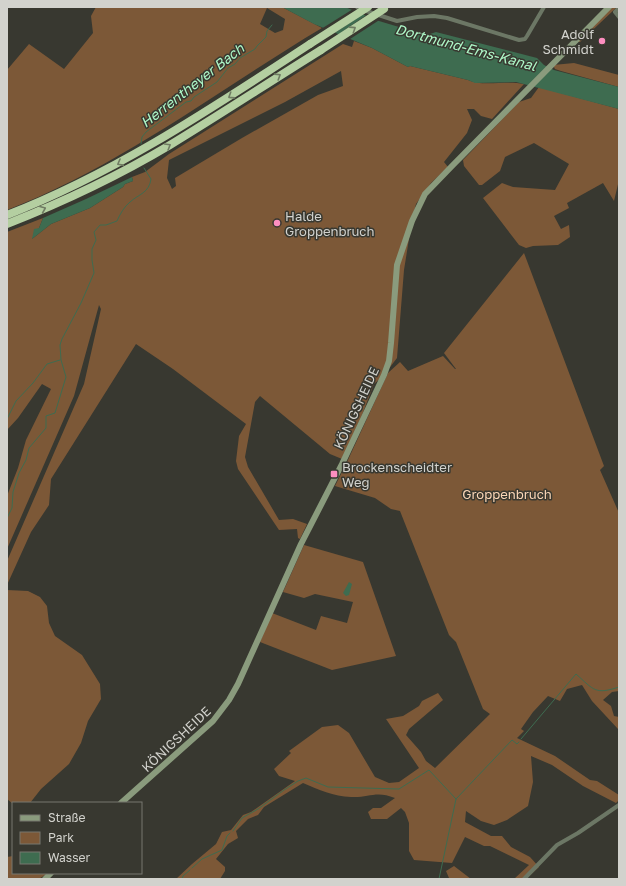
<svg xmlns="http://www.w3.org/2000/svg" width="626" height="886" font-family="'Golos Text',sans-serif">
	<rect width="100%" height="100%" fill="#383830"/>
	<path fill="#7c5837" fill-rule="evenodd" d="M 96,7 L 282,7 L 322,28 C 218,90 121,166 7,210 L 7,70 L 29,44 L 64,69 L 93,33 L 91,16 ZM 267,8 L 285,19 L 283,30 L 275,33 L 260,24 Z
		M 612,7 L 617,7 L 580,42 L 578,42 Z
		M 354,41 L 372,48 L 408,67 L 410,66 L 468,80 C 483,87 506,80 524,84 L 492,119 L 481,116 L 474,109 L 467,109 L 472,120 L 467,133 L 444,162 L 448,167 L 431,183 L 416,204 L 412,220 L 404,270 L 397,358 L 384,375 L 374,384 L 362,415 L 342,459 L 330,454 L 260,396 L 255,402 L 245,457 L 248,467 L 279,520 L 293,519 L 307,524 L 300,539 L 298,538 L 297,529 L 279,530 L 238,469 L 236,461 L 239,436 L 246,424 L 173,369 L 136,344 L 51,479 L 49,505 L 31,532 L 7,585 L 7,561 L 84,384 L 101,309 L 99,305 L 74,396 L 7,549 L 7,496 L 18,468 L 26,440 L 51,389 L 42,384 L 18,418 L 7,430 L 7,232 L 43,218 L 39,228 L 32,239 L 51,224 L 90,208 L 123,187 L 125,184 L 133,181 L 132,177 L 145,172 L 169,154 L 343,44 L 352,47 ZM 341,71 L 343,86 L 318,95 L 242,138 L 175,178 L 176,186 L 172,189 L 167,178 L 169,160 L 285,102 Z
		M 574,63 L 619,75 L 619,87 L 561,71 L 555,69 L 553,65 Z
		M 539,87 L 619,109 L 619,180 L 614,201 L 603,183 L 567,203 L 569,208 L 554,216 L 561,229 L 569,225 L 570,237 L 558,245 L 533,246 L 526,248 L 519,245 L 483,198 L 502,183 L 513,187 L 555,190 L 569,164 L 534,143 L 505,157 L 500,171 L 482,185 L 479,185 L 464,166 L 463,160 L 519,102 L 531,98 Z
		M 524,253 L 604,466 L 600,470 L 619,513 L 619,691 L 612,692 L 603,700 L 611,706 L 614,716 L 619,717 L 618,729 L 592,701 L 582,685 L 567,689 L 560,701 L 548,696 L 533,712 L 521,729 L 524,731 L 517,738 L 555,756 L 590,780 L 597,781 L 619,795 L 619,800 L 616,803 L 583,786 L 552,765 L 531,756 L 533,782 L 528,806 L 507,820 L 494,825 L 481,821 L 466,811 L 465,822 L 491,836 L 502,836 L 511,847 L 530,857 L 539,867 L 526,879 L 514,879 L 529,865 L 490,846 L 484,846 L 465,837 L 452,863 L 414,860 L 409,851 L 409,823 L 405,812 L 401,808 L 387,819 L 371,819 L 368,812 L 373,808 L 381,808 L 395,798 C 376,790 369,798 351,797 C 333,796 319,790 303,783 L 264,807 L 258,815 L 248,819 L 236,831 L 238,838 L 228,844 L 216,859 L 225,867 L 225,871 L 220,879 L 176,879 L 192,864 L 216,844 L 222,832 L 231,830 L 243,815 L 251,812 L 295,781 L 279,776 L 274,769 L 291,753 L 289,751 L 322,727 L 338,725 L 349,733 L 375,777 L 389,783 L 399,782 L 419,768 L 386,719 L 403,716 L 419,706 L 422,701 L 438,693 L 443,700 L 409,729 L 406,735 L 421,752 L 426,761 L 435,768 L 490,714 L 483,709 L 456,642 L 449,635 L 400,511 L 391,509 L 375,498 L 335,486 L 347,462 L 388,373 L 400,362 L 408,371 L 443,356 L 455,369 L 456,369 L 444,353 Z
		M 304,545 L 363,562 L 396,656 L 332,670 L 260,642 L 272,613 L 316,630 L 321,616 L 347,623 L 353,602 L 315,594 L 304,598 L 283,592 Z
		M 7,590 L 28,591 L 40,597 L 47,606 L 49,623 L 55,636 L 82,655 L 100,684 L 101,699 L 88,721 L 81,743 L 69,764 L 41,789 L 30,803 L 13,804 L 7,799 Z
		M 13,856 L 13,873 L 48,873 L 39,879 L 7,879 L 7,857 Z
		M 454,866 L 471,879 L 449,878 L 446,871 Z"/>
	<path fill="#3e6c50" d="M 282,7 L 345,7 L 379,21 L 419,33 L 430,34 L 436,32 L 537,58 L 544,65 L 554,70 L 619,87 L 619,109 L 516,82 L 475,83 L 468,80 L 410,66 L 408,67 L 372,48 L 314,24 Z
		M 132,177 L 133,181 L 125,184 L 123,187 L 90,208 L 51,224 L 32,239 L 34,229 L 39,228 L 43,218 L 86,199 Z
		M 349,582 L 352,584 L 349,595 L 346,596 L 343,593 Z"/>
	<path fill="#383830" d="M 353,9 L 365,13 L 333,34 L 321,29 Z
		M 368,14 L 381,19 L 347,41 L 336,36 Z"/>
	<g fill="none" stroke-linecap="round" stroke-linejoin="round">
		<path stroke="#3e6c50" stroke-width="1" d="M 141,144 L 142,137 L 146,132 L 186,102 L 191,101 L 194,97 L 217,82 L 228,68 L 235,64 L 240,58 L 255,49 L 257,46 L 266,37 L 267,31 L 272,25
			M 7,419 L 16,401 L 33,383 L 47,364 L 60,360
			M 7,518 L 12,508 L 13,492 L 19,473 L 26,460 L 29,448 L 46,428 L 46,416 L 55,413 L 66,377 L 61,360 L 60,345 L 62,339 L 81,303 L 94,273 L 92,260 L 92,249 L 96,240 L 94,232 L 100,225 L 106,225 L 117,221 C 120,214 124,207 130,202 C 139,194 149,193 151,179 L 144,168
			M 521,739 L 576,674 C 594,690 595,695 619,687
			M 233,831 L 242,818 L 258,809 L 284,790 L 298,781 L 306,778 L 328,787 L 399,789 L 429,770 L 456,799
			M 192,868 L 202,859 L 222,850 L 227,836 L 230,833
			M 182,879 L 183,876 L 190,870
			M 439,879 L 456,799 L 512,740 L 517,744 L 519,742"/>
		<path stroke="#6c7765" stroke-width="4" d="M 357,7 L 360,9 L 397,21 L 417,17 L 434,16 L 447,18 L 519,40 L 525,39 L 527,36 L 544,7
			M 619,8 L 615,12 L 619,17
			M 524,879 L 557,845 L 578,833 L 619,805"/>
		<path stroke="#8a9b7d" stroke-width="6" d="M 121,803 L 213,721 L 229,700 L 238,684 L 301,544 L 342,464 L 384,375 L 389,361 L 391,343 L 397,265 L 412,221 L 425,194 L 452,166 L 609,7
			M 45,879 L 51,873"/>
		<path stroke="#b4cfa1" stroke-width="8" d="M 7,215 C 117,172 212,108 310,44
			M 7,224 C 63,202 118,176 170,145 C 221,114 271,81 321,50"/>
		<path stroke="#b4cfa1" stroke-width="8" d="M 310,44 L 368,7
			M 321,50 L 384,9"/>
	</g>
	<defs><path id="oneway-chevron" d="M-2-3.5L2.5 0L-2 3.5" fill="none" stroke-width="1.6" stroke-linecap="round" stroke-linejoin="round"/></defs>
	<g stroke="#707c63">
		<use href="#oneway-chevron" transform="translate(353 29) rotate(-33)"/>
		<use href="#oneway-chevron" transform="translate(278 76) rotate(-32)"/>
		<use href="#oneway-chevron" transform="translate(231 96) rotate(147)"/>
		<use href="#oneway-chevron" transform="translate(168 146) rotate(-31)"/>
		<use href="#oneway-chevron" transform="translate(120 163) rotate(151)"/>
		<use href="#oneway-chevron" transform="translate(43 209) rotate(-23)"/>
	</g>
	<g fill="#fd8ec0" stroke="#383830" stroke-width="1.5">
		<circle cx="602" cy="41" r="4"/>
		<circle cx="277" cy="223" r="4"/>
		<rect x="330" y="470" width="8" height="8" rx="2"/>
	</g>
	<g text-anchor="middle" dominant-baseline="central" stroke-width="3" stroke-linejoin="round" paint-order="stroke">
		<g font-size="13" fill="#d2d2cd" stroke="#383830" text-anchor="start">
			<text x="594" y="34" text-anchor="end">Adolf<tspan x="594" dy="15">Schmidt</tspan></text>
			<text x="285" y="216">Halde<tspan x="285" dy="15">Groppenbruch</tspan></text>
			<text x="342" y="467">Brockenscheidter<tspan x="342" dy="15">Weg</tspan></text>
		</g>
		<g font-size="13" fill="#d2d2cd" stroke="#383830">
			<text transform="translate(356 408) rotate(-65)">KÖNIGSHEIDE</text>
			<text transform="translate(176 739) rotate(-43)">KÖNIGSHEIDE</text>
		</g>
		<g font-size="13" fill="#fcd7b7" stroke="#383830">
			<text x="507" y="494">Groppenbruch</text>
		</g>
		<g font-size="14" font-style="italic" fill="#aef8c8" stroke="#383830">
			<text transform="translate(466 47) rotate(15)">Dortmund-Ems-Kanal</text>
			<text transform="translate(192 85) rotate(-38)">Herrentheyer Bach</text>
		</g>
	</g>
	<rect width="626" height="886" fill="none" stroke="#d2d2cd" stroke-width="16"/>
	<rect x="12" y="802" width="130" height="72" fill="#383830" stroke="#76766f"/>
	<rect x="20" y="815" width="20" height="6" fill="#8a9b7d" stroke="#76766f"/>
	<text x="48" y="822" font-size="12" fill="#d2d2cd">Straße</text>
	<rect x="20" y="832" width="20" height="12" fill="#7c5837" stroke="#76766f"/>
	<text x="48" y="842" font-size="12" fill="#d2d2cd">Park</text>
	<rect x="20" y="852" width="20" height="12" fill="#3e6c50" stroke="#76766f"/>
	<text x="48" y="862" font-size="12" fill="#d2d2cd">Wasser</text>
</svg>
